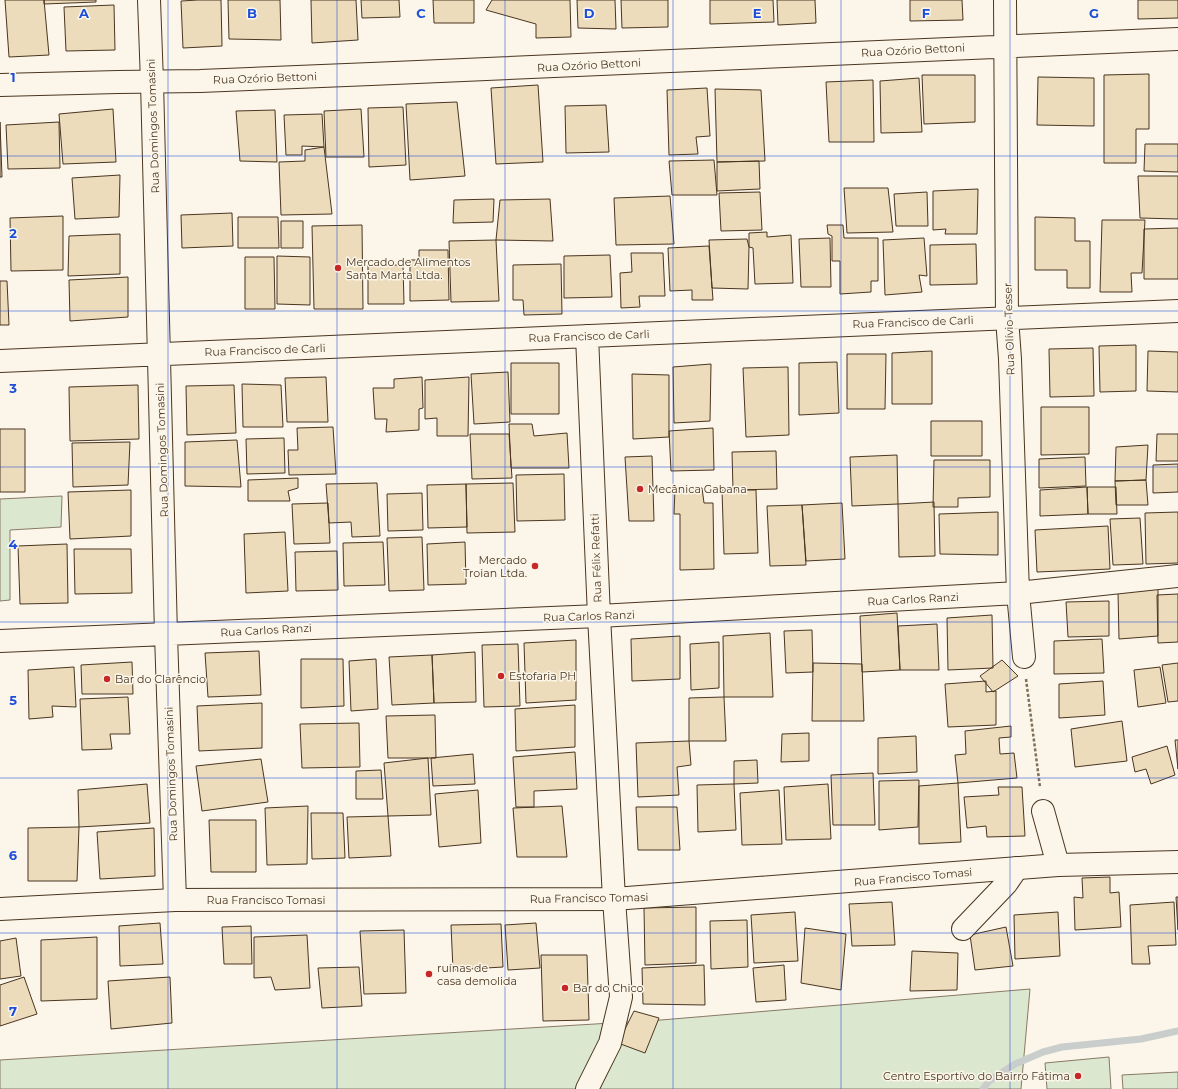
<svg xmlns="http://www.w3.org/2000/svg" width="1178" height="1089" font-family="Montserrat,sans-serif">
	<rect width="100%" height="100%" fill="#fbf6e9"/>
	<path fill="#dce7d0" stroke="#887966" d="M 62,496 L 61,527 L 10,530 L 10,600 L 0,601 L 0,499 Z
		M 1030,989 L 1021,1089 L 0,1089 L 0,1060 L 661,1020 Z
		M 1109,1057 L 1111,1089 L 1047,1089 L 1045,1063 Z
		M 1178,1072 L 1178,1089 L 1123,1089 L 1122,1075 Z"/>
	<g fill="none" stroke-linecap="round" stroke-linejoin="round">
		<path stroke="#c9cecd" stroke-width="7" d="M 983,1089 L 989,1081 L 1015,1064 L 1043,1052 L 1062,1047 L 1141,1039 L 1178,1031"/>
	</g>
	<path fill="#ecdcbc" stroke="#4a3520" d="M 5,0 L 44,0 L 49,55 L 9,57 Z
		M 44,0 L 96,0 L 96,2 L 44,4 Z
		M 198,0 L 221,0 L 222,46 L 183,48 L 181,1 Z
		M 228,0 L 280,0 L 281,40 L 229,39 Z
		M 311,0 L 356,0 L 358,40 L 312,43 Z
		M 361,0 L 399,0 L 400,17 L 362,18 Z
		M 433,0 L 474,0 L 474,23 L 434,23 Z
		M 492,0 L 570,0 L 571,37 L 536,38 L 536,24 L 486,10 Z
		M 577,0 L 615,0 L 616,29 L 578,28 Z
		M 621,0 L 668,0 L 668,27 L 622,28 Z
		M 710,0 L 773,0 L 774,22 L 710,24 Z
		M 777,0 L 815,0 L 816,23 L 778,25 Z
		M 910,0 L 962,0 L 963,20 L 910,21 Z
		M 1138,0 L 1178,0 L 1178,18 L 1138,19 Z
		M 114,5 L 115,50 L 66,51 L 64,7 Z
		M 1149,74 L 1149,129 L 1136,129 L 1136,163 L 1104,163 L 1104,75 Z
		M 922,75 L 975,75 L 975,122 L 924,124 Z
		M 1038,77 L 1094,78 L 1094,126 L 1037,125 Z
		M 919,78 L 922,132 L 881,133 L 880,81 Z
		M 873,80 L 874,142 L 829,142 L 826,82 Z
		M 538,85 L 543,162 L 496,164 L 491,88 Z
		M 707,88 L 710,136 L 696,137 L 698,154 L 669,155 L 667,90 Z
		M 715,89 L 761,90 L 765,161 L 717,162 Z
		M 457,102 L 465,176 L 410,180 L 406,104 Z
		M 606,105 L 609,152 L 566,153 L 565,106 Z
		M 403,107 L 406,165 L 369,167 L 368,108 Z
		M 113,109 L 116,162 L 63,164 L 59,114 Z
		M 361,109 L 364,157 L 326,157 L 324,111 Z
		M 275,110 L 277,162 L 240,161 L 236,111 Z
		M 322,114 L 324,147 L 302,146 L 302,155 L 286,155 L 284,115 Z
		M 0,122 L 2,177 L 0,177 Z
		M 59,122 L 60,168 L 8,169 L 6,125 Z
		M 1145,144 L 1178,144 L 1178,172 L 1144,171 Z
		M 324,147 L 332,214 L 281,215 L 279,162 L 305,161 L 305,150 Z
		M 714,160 L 717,195 L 672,195 L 669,161 Z
		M 759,161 L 760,189 L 717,191 L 717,162 Z
		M 120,175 L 119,217 L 75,219 L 72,178 Z
		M 1138,176 L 1178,176 L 1178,219 L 1140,218 Z
		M 844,188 L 888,188 L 893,232 L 847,233 Z
		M 978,189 L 977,234 L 945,234 L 946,229 L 933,230 L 933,191 Z
		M 760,192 L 762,230 L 721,231 L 719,193 Z
		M 927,192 L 928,226 L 896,226 L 894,194 Z
		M 670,196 L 674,244 L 616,245 L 614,198 Z
		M 494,199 L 493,222 L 453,223 L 454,200 Z
		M 550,199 L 553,241 L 496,240 L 500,200 Z
		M 232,213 L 233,246 L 182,248 L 181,215 Z
		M 63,216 L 63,270 L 11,271 L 10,218 Z
		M 238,217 L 278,217 L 279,248 L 238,248 Z
		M 1035,217 L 1075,218 L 1075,241 L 1090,241 L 1090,288 L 1067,288 L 1067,270 L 1035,270 Z
		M 1102,220 L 1145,220 L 1142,273 L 1131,273 L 1132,292 L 1100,292 Z
		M 281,221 L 303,221 L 303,248 L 281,248 Z
		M 362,225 L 363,309 L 314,309 L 312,226 Z
		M 827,225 L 843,225 L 844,238 L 878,238 L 878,281 L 871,281 L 871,292 L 840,294 L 840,261 L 832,261 L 832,236 L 828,234 Z
		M 1178,228 L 1178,279 L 1144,279 L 1144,229 Z
		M 767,232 L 767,237 L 791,235 L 793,283 L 755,284 L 753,248 L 749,247 L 749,233 Z
		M 120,234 L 120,274 L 68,276 L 69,236 Z
		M 830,238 L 831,287 L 801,287 L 799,239 Z
		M 924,238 L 927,276 L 919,275 L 922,292 L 885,295 L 883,240 Z
		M 747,239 L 749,247 L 748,289 L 712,288 L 709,240 Z
		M 496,240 L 499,301 L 451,302 L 449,241 Z
		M 976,244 L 977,284 L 930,285 L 930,245 Z
		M 709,246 L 713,300 L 692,300 L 692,290 L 670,291 L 668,248 Z
		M 419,250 L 448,250 L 449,300 L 410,301 L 410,260 L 419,260 Z
		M 631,253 L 663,253 L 665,296 L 639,296 L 640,307 L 621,308 L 620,273 L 632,272 Z
		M 610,255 L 612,297 L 564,298 L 564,256 Z
		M 277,256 L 310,257 L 310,305 L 277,304 Z
		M 245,257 L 274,257 L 275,309 L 245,309 Z
		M 561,264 L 562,314 L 524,315 L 523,300 L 513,300 L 513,265 Z
		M 368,265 L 403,265 L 404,304 L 368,304 Z
		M 128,277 L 128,317 L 70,321 L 69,280 Z
		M 0,281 L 7,281 L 9,325 L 0,325 Z
		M 1136,345 L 1136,391 L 1100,392 L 1099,346 Z
		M 1093,348 L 1094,396 L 1050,397 L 1049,349 Z
		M 932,351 L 932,404 L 892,404 L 892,353 Z
		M 1148,351 L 1178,352 L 1178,392 L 1147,391 Z
		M 847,354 L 886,354 L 885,409 L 847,409 Z
		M 837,362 L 839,413 L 799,415 L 799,363 Z
		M 511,363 L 559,363 L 559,414 L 511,414 Z
		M 711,364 L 710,421 L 674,423 L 673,367 Z
		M 788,367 L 789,435 L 746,437 L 743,368 Z
		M 508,372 L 510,422 L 474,424 L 471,374 Z
		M 632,374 L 669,375 L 669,437 L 633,439 Z
		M 326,377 L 328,422 L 287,422 L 285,378 Z
		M 422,377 L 423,408 L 419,409 L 419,430 L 386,432 L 387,419 L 375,419 L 373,388 L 394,388 L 394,379 Z
		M 469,377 L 468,436 L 437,436 L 437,418 L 425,419 L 425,380 Z
		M 242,384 L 281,385 L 283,427 L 243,427 Z
		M 138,385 L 139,439 L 70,441 L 69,387 Z
		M 234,385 L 236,433 L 187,435 L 186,386 Z
		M 1041,407 L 1089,407 L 1089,454 L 1041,455 Z
		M 931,421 L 982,421 L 982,456 L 931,456 Z
		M 509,424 L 532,424 L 534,436 L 567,433 L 569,468 L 511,468 Z
		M 333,427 L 336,474 L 289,475 L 288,450 L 298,450 L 297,428 Z
		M 713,428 L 714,470 L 671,471 L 669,431 Z
		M 0,429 L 25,429 L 25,492 L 0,492 Z
		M 470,434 L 509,434 L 512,478 L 472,479 Z
		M 1157,434 L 1178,434 L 1178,461 L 1156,461 Z
		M 284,438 L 285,473 L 247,474 L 246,439 Z
		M 237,440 L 241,487 L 185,486 L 185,442 Z
		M 130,442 L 128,485 L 73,487 L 72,443 Z
		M 1148,445 L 1146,480 L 1115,481 L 1116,447 Z
		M 776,451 L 777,489 L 733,490 L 732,452 Z
		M 897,455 L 898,504 L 852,506 L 850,457 Z
		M 652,456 L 654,521 L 629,521 L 625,457 Z
		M 1085,457 L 1086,486 L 1039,488 L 1039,459 Z
		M 934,460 L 990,460 L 990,497 L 958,498 L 958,507 L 933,507 Z
		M 1178,464 L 1178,492 L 1153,493 L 1153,465 Z
		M 564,474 L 565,520 L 517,521 L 516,475 Z
		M 298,478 L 298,488 L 288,491 L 290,501 L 248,501 L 248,480 Z
		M 1146,480 L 1148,505 L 1116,505 L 1115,481 Z
		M 377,483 L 380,536 L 352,537 L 351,522 L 329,523 L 326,484 Z
		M 513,483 L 515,532 L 467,533 L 466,484 Z
		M 466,484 L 467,527 L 428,528 L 427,485 Z
		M 1087,487 L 1088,514 L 1040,516 L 1040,490 Z
		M 1087,487 L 1116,487 L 1117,514 L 1088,514 Z
		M 702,488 L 704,503 L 713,503 L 714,569 L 680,570 L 680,514 L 674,514 L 675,489 Z
		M 131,490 L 131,536 L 70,539 L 68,492 Z
		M 722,490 L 756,490 L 758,553 L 724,554 Z
		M 422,493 L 423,530 L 388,531 L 387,494 Z
		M 934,502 L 935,556 L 899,557 L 898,504 Z
		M 328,503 L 330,543 L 294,544 L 292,504 Z
		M 842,503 L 845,559 L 806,561 L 802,505 Z
		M 802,505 L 806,565 L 770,566 L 767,506 Z
		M 998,512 L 998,555 L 940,554 L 939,514 Z
		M 1178,512 L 1178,563 L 1146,564 L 1145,513 Z
		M 1140,518 L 1143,564 L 1113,565 L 1110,519 Z
		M 1108,526 L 1110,569 L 1037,572 L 1035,530 Z
		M 285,532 L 288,591 L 246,593 L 244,534 Z
		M 422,537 L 424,590 L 389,591 L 387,538 Z
		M 383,542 L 385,585 L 344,586 L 343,543 Z
		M 465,542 L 466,584 L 428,585 L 427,544 Z
		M 67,544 L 68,603 L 20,604 L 18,546 Z
		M 74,549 L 131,549 L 132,593 L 75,594 Z
		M 337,551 L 338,590 L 296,591 L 295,552 Z
		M 1158,589 L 1158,636 L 1119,639 L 1118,591 Z
		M 1178,594 L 1178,642 L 1158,643 L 1157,595 Z
		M 1109,601 L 1109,636 L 1068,637 L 1066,602 Z
		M 897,613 L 900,670 L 862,672 L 860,616 Z
		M 992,615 L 993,668 L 948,670 L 947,618 Z
		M 937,624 L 939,670 L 900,670 L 898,626 Z
		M 812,630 L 813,672 L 786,673 L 784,631 Z
		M 770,633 L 773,697 L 724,697 L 723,636 Z
		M 680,636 L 680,679 L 632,681 L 631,639 Z
		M 1102,639 L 1104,673 L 1054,674 L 1054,641 Z
		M 576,640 L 576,700 L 526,703 L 524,643 Z
		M 719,642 L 719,688 L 691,690 L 690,644 Z
		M 518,644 L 520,706 L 484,707 L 482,645 Z
		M 259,651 L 261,695 L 208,697 L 205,653 Z
		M 475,652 L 476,702 L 434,703 L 432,655 Z
		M 432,655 L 434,703 L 392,705 L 389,657 Z
		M 301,659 L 343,659 L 344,706 L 301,708 Z
		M 376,659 L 378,709 L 351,711 L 349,661 Z
		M 1002,660 L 1018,676 L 993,692 L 980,676 Z
		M 132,662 L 133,694 L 82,694 L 81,665 Z
		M 813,663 L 862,664 L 864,721 L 812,721 Z
		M 1178,663 L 1178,701 L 1168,702 L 1162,665 Z
		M 74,667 L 76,707 L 52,706 L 53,717 L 29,719 L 28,670 Z
		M 1160,667 L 1166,703 L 1138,707 L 1134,670 Z
		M 986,681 L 986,692 L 996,691 L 996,725 L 948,727 L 945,684 Z
		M 1103,681 L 1105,715 L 1059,718 L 1059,684 Z
		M 128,697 L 130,734 L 110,734 L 112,749 L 82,750 L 80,699 Z
		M 724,697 L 726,741 L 689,741 L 689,698 Z
		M 262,703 L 262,748 L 199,751 L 197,706 Z
		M 575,705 L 575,747 L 516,751 L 515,709 Z
		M 435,715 L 436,758 L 388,758 L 386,716 Z
		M 1122,721 L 1127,761 L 1075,767 L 1071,729 Z
		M 359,723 L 360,767 L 302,768 L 300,724 Z
		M 1011,726 L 1011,737 L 999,738 L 1000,754 L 1014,753 L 1017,778 L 958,783 L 955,755 L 966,754 L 965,731 Z
		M 809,733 L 809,761 L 781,762 L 782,734 Z
		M 916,736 L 917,772 L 878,774 L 878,738 Z
		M 1175,740 L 1178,740 L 1178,769 Z
		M 689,741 L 691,765 L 677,767 L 679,795 L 638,797 L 636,743 Z
		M 1167,746 L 1175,775 L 1151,784 L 1146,769 L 1135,772 L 1132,757 Z
		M 575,752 L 577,789 L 534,791 L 534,807 L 516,807 L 513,757 Z
		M 473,754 L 475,784 L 433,786 L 431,758 Z
		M 428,758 L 431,815 L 388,816 L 384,763 Z
		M 261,759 L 268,802 L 202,811 L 196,766 Z
		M 757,760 L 758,783 L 734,784 L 734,761 Z
		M 381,770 L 383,799 L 356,799 L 356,771 Z
		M 873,773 L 875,825 L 833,825 L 831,775 Z
		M 919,780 L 918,827 L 879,830 L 879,781 Z
		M 958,783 L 961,842 L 919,844 L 919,786 Z
		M 147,784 L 150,823 L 79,827 L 78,790 Z
		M 734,784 L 736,830 L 698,832 L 697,785 Z
		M 828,784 L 831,839 L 786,840 L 784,787 Z
		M 998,787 L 1022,787 L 1025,836 L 987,837 L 986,826 L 967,828 L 964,797 L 999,795 Z
		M 478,790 L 481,843 L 439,847 L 435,794 Z
		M 779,790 L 782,844 L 742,845 L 740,793 Z
		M 308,806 L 307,864 L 267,865 L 265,808 Z
		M 562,806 L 567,857 L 517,857 L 513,808 Z
		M 636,807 L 677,807 L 680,850 L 638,850 Z
		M 311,813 L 343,813 L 345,858 L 312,859 Z
		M 388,816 L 391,856 L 349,858 L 347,817 Z
		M 209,820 L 256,820 L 256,872 L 211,872 Z
		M 79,827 L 77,881 L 28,881 L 28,828 Z
		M 154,828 L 155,876 L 100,879 L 97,832 Z
		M 1110,877 L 1110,893 L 1119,892 L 1121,927 L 1075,930 L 1074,897 L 1083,898 L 1082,878 Z
		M 1176,897 L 1178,897 L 1178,930 Z
		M 892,902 L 895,945 L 852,946 L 849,904 Z
		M 1174,902 L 1176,945 L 1148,946 L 1150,964 L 1132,964 L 1130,905 Z
		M 696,907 L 696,963 L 645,965 L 644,908 Z
		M 795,912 L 798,961 L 754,963 L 751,915 Z
		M 1058,912 L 1060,956 L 1015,959 L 1014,915 Z
		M 747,920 L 748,967 L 711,969 L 710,921 Z
		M 160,923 L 163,964 L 120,966 L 119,926 Z
		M 536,923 L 540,968 L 508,970 L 505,925 Z
		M 501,924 L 503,967 L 453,970 L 451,925 Z
		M 251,926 L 252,964 L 224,964 L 222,927 Z
		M 1006,927 L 1013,966 L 975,970 L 970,935 Z
		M 805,928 L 846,934 L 841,990 L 801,983 Z
		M 404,930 L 406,993 L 364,994 L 360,931 Z
		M 307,935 L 310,988 L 275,990 L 271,977 L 254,978 L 254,937 Z
		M 97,937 L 97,999 L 41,1001 L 41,940 Z
		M 16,938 L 21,976 L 0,979 L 0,941 Z
		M 912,951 L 958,953 L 957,990 L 910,991 Z
		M 541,955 L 587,955 L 589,1020 L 543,1021 Z
		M 704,965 L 705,1005 L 643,1004 L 642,968 Z
		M 784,965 L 786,1000 L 756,1002 L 753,968 Z
		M 359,967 L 362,1006 L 322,1008 L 318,968 Z
		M 24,977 L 37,1014 L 0,1026 L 0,985 Z
		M 170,977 L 172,1023 L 111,1029 L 108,981 Z
		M 634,1011 L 659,1018 L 645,1053 L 618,1043 Z"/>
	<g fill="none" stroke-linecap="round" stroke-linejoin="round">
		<g stroke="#4a3520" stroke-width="24">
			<path id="minor" d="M 149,0 L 152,82 L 166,635
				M 1005,0 L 1007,318 L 1010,359 L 1018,593 L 1024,657
				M 0,85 L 118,82 L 200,81 L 371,74 L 1178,39
				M 587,336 L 599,616 L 1018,593 L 1178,576
				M 0,361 L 1178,311
				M 1043,811 L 1058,865
				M 0,909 L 175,900
				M 963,929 L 1006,884 L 1017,868
				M 587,1089 L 610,1043 L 621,997 L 614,899"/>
		</g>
		<g stroke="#4a3520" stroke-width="24">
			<path id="major" d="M 166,635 L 175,900 L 614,899 L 1058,865 L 1178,862
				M 0,641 L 599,616 L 614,899"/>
		</g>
		<path stroke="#7f6f5c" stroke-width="2.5" stroke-dasharray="3 2" stroke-linecap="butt" d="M 1026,679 L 1040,787"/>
		<use href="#minor" stroke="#fbf6e9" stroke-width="22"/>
		<use href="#major" stroke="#fbf6e9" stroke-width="22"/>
	</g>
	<path fill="none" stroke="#1d4ed8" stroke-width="1" stroke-opacity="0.55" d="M 168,0 L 168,1089M 337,0 L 337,1089M 505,0 L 505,1089M 673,0 L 673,1089M 841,0 L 841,1089M 1010,0 L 1010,1089M 0,156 L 1178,156M 0,311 L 1178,311M 0,467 L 1178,467M 0,622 L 1178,622M 0,778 L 1178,778M 0,933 L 1178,933"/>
	<g fill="#c62828" stroke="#fbf6e9" stroke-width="1.5">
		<circle cx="338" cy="268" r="4"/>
		<circle cx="640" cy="489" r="4"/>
		<circle cx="535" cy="566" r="4"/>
		<circle cx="501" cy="676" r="4"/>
		<circle cx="107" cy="679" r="4"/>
		<circle cx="429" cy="974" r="4"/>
		<circle cx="565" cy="988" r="4"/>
		<circle cx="1078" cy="1076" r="4"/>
	</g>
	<g text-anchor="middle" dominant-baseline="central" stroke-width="3" stroke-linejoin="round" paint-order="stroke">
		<g font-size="11" fill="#4a3520" stroke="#fbf6e9">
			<text transform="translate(913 50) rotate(-3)">Rua Ozório Bettoni</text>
			<text transform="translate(589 65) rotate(-3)">Rua Ozório Bettoni</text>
			<text transform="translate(265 78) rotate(-2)">Rua Ozório Bettoni</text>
			<text transform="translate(153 126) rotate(-92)">Rua Domingos Tomasini</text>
			<text transform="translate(913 322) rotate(-2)">Rua Francisco de Carli</text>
			<text transform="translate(1009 329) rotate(-92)">Rua Olívio Tesser</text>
			<text transform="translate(589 336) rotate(-2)">Rua Francisco de Carli</text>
			<text transform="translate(265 350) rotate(-2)">Rua Francisco de Carli</text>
			<text transform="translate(162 450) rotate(-92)">Rua Domingos Tomasini</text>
			<text transform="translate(596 558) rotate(-92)">Rua Félix Refatti</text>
			<text transform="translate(913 599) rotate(-3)">Rua Carlos Ranzi</text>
			<text transform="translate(589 616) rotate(-2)">Rua Carlos Ranzi</text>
			<text transform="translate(266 630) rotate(-3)">Rua Carlos Ranzi</text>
			<text transform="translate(171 774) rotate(-92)">Rua Domingos Tomasini</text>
			<text transform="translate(913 877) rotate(-5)">Rua Francisco Tomasi</text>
			<text transform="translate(589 898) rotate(-1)">Rua Francisco Tomasi</text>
			<text x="266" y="900">Rua Francisco Tomasi</text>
		</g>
		<g font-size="11" fill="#4a3520" stroke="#fbf6e9" text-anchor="start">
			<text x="346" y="262">Mercado de Alimentos<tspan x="346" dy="13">Santa Marta Ltda.</tspan></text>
			<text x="648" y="489">Mecânica Gabana</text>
			<text x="527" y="560" text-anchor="end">Mercado<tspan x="527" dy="13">Troian Ltda.</tspan></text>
			<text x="509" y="676">Estofaria PH</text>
			<text x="115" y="679">Bar do Clarêncio</text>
			<text x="437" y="968">ruínas de<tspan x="437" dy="13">casa demolida</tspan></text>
			<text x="573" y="988">Bar do Chico</text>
			<text x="1070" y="1076" text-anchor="end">Centro Esportívo do Bairro Fátima</text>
		</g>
	</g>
	<g font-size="13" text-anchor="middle" font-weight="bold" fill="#1d4ed8" stroke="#fbf6e9" stroke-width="3" stroke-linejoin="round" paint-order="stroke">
		<text x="84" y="18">A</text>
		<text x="252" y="18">B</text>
		<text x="421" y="18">C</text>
		<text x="589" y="18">D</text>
		<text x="757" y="18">E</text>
		<text x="926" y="18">F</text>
		<text x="1094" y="18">G</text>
		<text x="13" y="82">1</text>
		<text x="13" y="238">2</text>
		<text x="13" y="393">3</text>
		<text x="13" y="549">4</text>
		<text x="13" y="705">5</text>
		<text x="13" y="860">6</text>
		<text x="13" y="1016">7</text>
	</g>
</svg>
